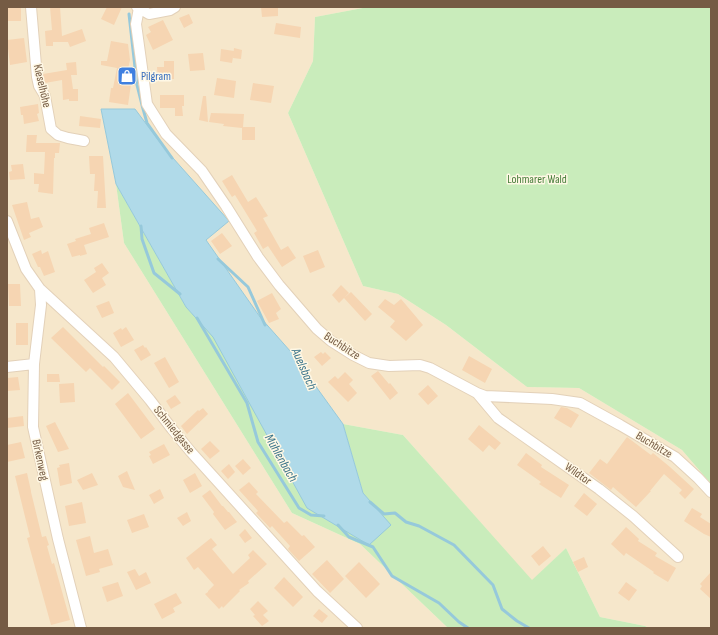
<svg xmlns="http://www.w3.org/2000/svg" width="718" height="635" font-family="'Sofia Sans Condensed',sans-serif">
	<rect width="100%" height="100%" fill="#fef5dd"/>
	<path fill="#f6e7cb" d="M 7,7 L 368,7 L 315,17 L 313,61 L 288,113 L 363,286 L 398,294 L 446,325 L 527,387 L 579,388 L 682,450 L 711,484 L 711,628 L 649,628 L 645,626 L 600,617 L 566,548 L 532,581 L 403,435 L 343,424 L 291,352 L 260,317 L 206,240 L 229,221 L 165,149 L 135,109 L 101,109 L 116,184 L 124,243 L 292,513 L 360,544 L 448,628 L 7,628 Z"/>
	<path fill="#c9ecbb" d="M 368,7 L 711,7 L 711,484 L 682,450 L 579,388 L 527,387 L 446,325 L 398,294 L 363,286 L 288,113 L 313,61 L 315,17 Z
		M 116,184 L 186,307 L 390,525 L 363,493 L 343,424 L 403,435 L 532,580 L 566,548 L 600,617 L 645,626 L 649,628 L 448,628 L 360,544 L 292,513 L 124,243 Z"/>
	<path fill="#b0dae9" stroke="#96c9db" d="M 101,109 L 135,109 L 165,149 L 229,221 L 206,240 L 260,317 L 291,352 L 343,424 L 363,493 L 391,525 L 369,545 L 307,508 L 213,337 L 186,307 L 116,184 Z"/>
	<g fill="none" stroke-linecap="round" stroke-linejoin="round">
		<path stroke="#96c9db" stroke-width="3" d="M 129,14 L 137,85 L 142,105 L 147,123 L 172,158
			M 141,226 L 142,239 L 154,273 L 180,294
			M 218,259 L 248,287 L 265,325
			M 197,318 L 247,403 L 258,442 L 299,508 L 311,515 L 324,516
			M 370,502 L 384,514 L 395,513 L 406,522 L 419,526 L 454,545 L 493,585 L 502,609 L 517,621 L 529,628
			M 338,525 L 349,537 L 373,547 L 392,576 L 439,603 L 459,622 L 468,628"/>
	</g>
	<path fill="#f6d5b2" d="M 50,7 L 60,7 L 62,36 L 82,29 L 86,41 L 70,47 L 68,42 L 53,42 L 53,46 L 46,46 L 45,31 L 52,30 Z
		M 107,7 L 122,7 L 114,25 L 101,19 Z
		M 261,7 L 278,7 L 278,16 L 262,17 Z
		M 7,8 L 21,8 L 21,21 L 7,21 Z
		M 189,14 L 193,23 L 184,28 L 179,18 Z
		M 163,20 L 173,40 L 153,50 L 146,35 L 151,32 L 148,27 Z
		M 276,23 L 301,27 L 300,38 L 274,34 Z
		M 24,38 L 27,62 L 10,65 L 7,40 Z
		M 111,41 L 128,44 L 130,60 L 128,69 L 131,70 L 128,84 L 131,84 L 128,105 L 109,102 L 111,88 L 113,88 L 117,68 L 101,65 L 101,61 L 107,61 Z
		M 234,48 L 242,50 L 241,59 L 233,58 Z
		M 221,49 L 234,51 L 232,63 L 220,61 Z
		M 203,53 L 205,70 L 190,71 L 188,54 Z
		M 164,61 L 174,61 L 174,79 L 158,79 L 157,67 L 164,67 Z
		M 76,62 L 77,75 L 71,75 L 73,89 L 78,89 L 78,101 L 69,101 L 69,99 L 63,100 L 62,80 L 45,83 L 43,74 L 67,70 L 66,63 Z
		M 217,78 L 236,81 L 234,98 L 214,95 Z
		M 253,83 L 274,86 L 271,103 L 250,100 Z
		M 160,95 L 184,95 L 184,106 L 182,106 L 183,116 L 175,116 L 175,108 L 160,108 Z
		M 203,96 L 206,96 L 208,122 L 199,120 Z
		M 38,104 L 39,113 L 37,114 L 39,121 L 24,124 L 23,115 L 21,115 L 20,107 Z
		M 211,113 L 244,114 L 243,127 L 255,127 L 255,140 L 242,140 L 242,128 L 223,126 L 224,124 L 209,122 Z
		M 80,116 L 101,119 L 100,128 L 79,126 Z
		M 27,135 L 37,135 L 36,143 L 60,143 L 59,153 L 55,153 L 55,158 L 54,158 L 53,194 L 38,192 L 39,184 L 34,184 L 34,173 L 44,174 L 45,152 L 26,152 Z
		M 89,156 L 103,156 L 106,208 L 97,208 L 98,191 L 94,191 L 95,174 L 90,174 Z
		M 23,164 L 25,179 L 10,180 L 9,172 L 12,171 L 11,165 Z
		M 232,175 L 248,202 L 256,197 L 268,216 L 263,218 L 281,250 L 288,246 L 296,258 L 282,267 L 268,246 L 263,249 L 254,233 L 257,231 L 235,195 L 232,197 L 222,181 Z
		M 27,202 L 31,219 L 39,217 L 43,227 L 29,233 L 31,237 L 24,240 L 12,205 Z
		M 104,223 L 109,237 L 84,245 L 87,254 L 80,256 L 80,255 L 72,257 L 67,244 L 76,241 L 75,239 L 91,234 L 89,228 Z
		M 222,233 L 232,246 L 220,254 L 211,241 Z
		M 41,250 L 42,254 L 48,251 L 55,272 L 44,276 L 40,267 L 38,267 L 32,254 Z
		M 318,250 L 325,267 L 310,273 L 303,256 Z
		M 102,263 L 109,273 L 102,278 L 106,285 L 93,293 L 84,280 L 96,272 L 94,268 Z
		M 8,284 L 20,284 L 21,306 L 9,306 Z
		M 341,285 L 349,293 L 339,303 L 332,295 Z
		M 351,292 L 372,314 L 365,321 L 344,298 Z
		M 272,293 L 281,309 L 276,313 L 279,319 L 269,323 L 257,301 Z
		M 385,299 L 394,305 L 401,299 L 423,325 L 406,341 L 390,327 L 395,321 L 378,307 Z
		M 109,301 L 114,313 L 102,318 L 96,306 Z
		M 16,323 L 28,323 L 28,345 L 16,345 Z
		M 63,327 L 103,367 L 104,366 L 120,382 L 112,390 L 90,368 L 86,372 L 51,338 Z
		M 126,327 L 134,340 L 121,347 L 113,333 L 121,328 L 122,330 Z
		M 143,345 L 145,348 L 146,347 L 151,355 L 141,361 L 134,350 Z
		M 321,352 L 323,354 L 325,352 L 331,358 L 322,366 L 314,357 Z
		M 469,356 L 492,369 L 485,383 L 462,370 Z
		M 165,357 L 179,382 L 169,388 L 154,363 Z
		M 378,371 L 389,384 L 390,383 L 398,393 L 390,400 L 371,376 Z
		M 345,372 L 353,380 L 349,384 L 357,393 L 348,402 L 328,382 L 335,376 L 338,379 Z
		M 47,374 L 59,374 L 60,382 L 47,382 Z
		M 18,377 L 20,390 L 7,391 L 7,378 Z
		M 74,383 L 75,402 L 60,403 L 59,384 Z
		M 428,385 L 438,396 L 428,405 L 418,394 Z
		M 128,393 L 155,429 L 141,439 L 115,404 Z
		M 175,395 L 181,403 L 171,409 L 166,401 Z
		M 561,407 L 567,408 L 579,415 L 571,428 L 554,418 Z
		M 203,408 L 208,414 L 187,434 L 181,426 L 198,410 L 199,411 Z
		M 23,416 L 24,426 L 7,428 L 7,418 Z
		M 55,422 L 69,449 L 58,452 L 46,426 Z
		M 479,425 L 501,443 L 495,450 L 489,445 L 483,452 L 468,439 Z
		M 627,437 L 651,455 L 653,453 L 670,467 L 694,489 L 685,499 L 679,493 L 682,490 L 664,474 L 650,491 L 651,491 L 636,507 L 613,487 L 611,490 L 589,473 L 600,459 L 607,464 Z
		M 210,441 L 220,451 L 210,459 L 201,449 Z
		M 21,442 L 25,458 L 7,462 L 7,445 Z
		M 164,444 L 170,455 L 153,464 L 149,456 L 151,455 L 149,452 Z
		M 526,453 L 542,465 L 541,467 L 569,485 L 561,498 L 539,484 L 541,482 L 517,465 Z
		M 243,459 L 251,468 L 243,475 L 235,466 Z
		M 69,463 L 72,483 L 60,486 L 57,468 L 60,467 L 59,465 Z
		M 229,464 L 235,472 L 228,479 L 221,471 Z
		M 127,471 L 135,490 L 123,487 L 118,476 Z
		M 27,473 L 31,491 L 31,492 L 42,537 L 46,536 L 49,545 L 47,546 L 52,564 L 54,563 L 70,620 L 51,625 L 27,538 L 30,537 L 15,476 Z
		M 92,473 L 98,485 L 83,490 L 77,480 Z
		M 195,473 L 202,486 L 190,493 L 183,480 Z
		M 249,482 L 258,492 L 256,494 L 284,523 L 287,521 L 302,536 L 304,535 L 315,547 L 299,561 L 288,549 L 290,546 L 272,526 L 270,528 L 256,513 L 258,511 L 239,490 Z
		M 160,489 L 164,498 L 154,504 L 149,495 Z
		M 210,490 L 222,506 L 223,506 L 228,512 L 229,512 L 237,522 L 225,530 L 213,514 L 214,512 L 202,496 Z
		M 584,493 L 597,504 L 587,516 L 574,506 Z
		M 82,502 L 86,523 L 69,526 L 65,506 Z
		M 692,508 L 702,514 L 700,517 L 711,524 L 711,537 L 704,534 L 684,521 Z
		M 187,512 L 191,521 L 183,526 L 177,518 Z
		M 144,514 L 149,527 L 132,533 L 127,520 Z
		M 626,527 L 639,539 L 638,541 L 657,553 L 655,556 L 676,568 L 668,582 L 653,573 L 654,572 L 626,553 L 624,556 L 611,544 Z
		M 245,529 L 252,538 L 245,543 L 239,535 Z
		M 90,536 L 94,553 L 108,549 L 113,565 L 99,569 L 100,572 L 86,576 L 76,540 Z
		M 211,538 L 217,545 L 212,549 L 233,574 L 250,558 L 248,555 L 253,550 L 267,564 L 248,581 L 249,583 L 239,590 L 240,591 L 223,608 L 222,606 L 219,609 L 205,594 L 208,592 L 208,591 L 214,585 L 198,567 L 194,570 L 186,558 Z
		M 543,546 L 551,556 L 539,566 L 531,556 Z
		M 584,557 L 588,567 L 578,572 L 573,562 Z
		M 327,560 L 344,579 L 330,593 L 312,574 Z
		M 359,562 L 380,584 L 366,598 L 345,576 Z
		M 135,569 L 139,576 L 146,572 L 151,583 L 136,590 L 127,572 Z
		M 711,572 L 711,599 L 700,589 L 702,586 L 700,584 Z
		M 284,577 L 303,597 L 293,607 L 274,588 Z
		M 118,582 L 123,596 L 107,602 L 102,587 Z
		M 626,582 L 637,590 L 629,601 L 618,593 Z
		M 176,593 L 182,603 L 173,608 L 175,612 L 162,619 L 154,604 Z
		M 258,601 L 268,611 L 263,615 L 269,621 L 262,626 L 253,616 L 255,615 L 250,609 Z
		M 319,609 L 328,616 L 322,623 L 313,616 Z"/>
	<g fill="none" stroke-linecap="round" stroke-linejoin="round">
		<g stroke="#e3d1b9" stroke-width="12">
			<path id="minor" d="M 31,7 L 37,77 L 39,86 L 45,96 L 51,129 L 58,135 L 68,138 L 79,140 L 84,141
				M 137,7 L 149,14 L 170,10 L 175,7
				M 139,8 L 136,24 L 147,104 L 166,134 L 202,171 L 226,206 L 258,257 L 279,285 L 317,329 L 331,341 L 353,355 L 369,363 L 389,366 L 420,365 L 430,368 L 477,393 L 485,396 L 552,399 L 580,403 L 620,425 L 675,457 L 698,478 L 711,492
				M 7,221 L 26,269 L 40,289 L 114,357 L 150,400 L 172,429 L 191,452 L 317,591 L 357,628
				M 40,289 L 41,305 L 34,364 L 33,427 L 58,539 L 81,628
				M 7,367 L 34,364
				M 477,393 L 498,418 L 599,489 L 633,516 L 678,557"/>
		</g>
		<use href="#minor" stroke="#fff" stroke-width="10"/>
	</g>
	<defs>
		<g id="shop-square" transform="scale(1)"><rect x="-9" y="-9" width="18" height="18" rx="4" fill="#3f7fe0" stroke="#fff8e5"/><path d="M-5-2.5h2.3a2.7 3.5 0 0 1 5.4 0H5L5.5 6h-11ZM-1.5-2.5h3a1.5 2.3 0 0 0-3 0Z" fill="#fff"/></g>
	</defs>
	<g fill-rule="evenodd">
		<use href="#shop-square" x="127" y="76"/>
	</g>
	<g text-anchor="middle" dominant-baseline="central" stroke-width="3" stroke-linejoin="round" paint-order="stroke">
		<g font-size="12" fill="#366cbe" stroke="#fff8e5" text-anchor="start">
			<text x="141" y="76">Pilgram</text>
		</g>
		<g font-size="12" fill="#755b44" stroke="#fff8e5">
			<text transform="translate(42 86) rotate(77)">Kieselhöhe</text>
			<text transform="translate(342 346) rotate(33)">Buchbitze</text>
			<text transform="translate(174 430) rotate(51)">Schmiedgasse</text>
			<text transform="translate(654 445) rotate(31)">Buchbitze</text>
			<text transform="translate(40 460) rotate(78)">Birkenweg</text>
			<text transform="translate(578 474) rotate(35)">Wildtor</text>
		</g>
		<g font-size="12" fill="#477d3a" stroke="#fff8e5">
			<text x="537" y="179">Lohmarer Wald</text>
		</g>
		<g font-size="13" font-style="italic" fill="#3c758b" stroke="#fff8e5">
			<text transform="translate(304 369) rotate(66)">Auelsbach</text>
			<text transform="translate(281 458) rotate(60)">Mühlenbach</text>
		</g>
	</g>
	<rect width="718" height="635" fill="none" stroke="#755b44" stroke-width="16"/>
</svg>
